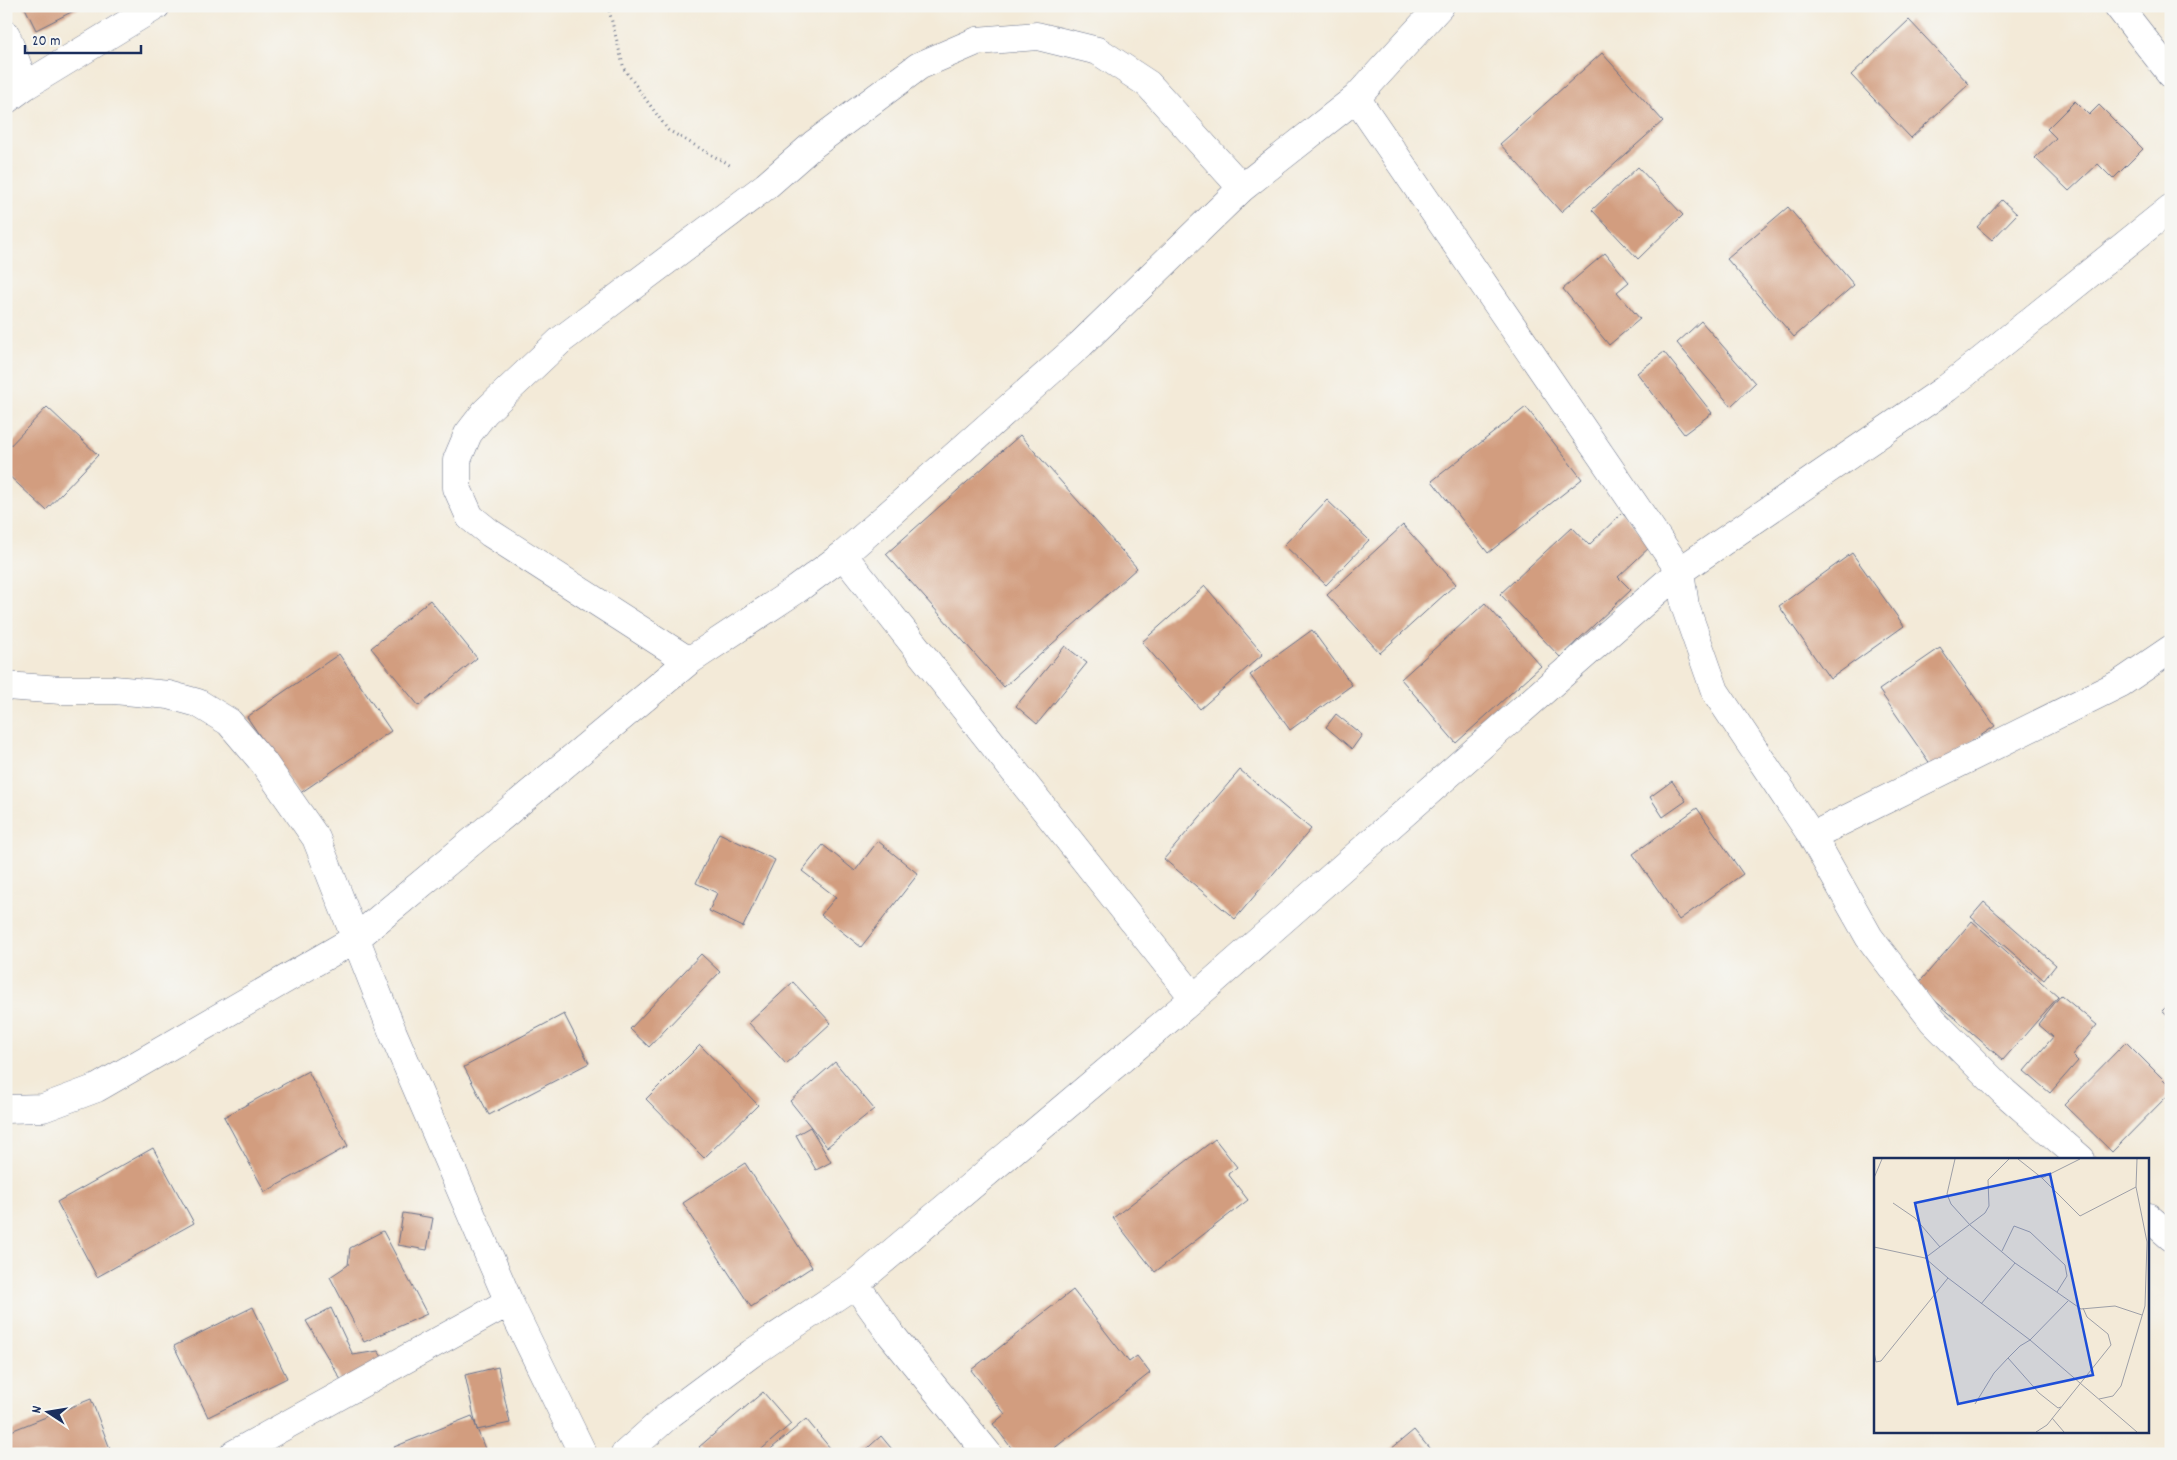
<svg xmlns="http://www.w3.org/2000/svg" width="2177" height="1460" font-family="Dekko,sans-serif">
	<rect width="100%" height="100%" fill="#f6f6f2"/>
	<filter id="ink" filterUnits="userSpaceOnUse"><feTurbulence type="fractalNoise" baseFrequency=".02" numOctaves="2"/><feDisplacementMap in="SourceGraphic" scale="10" xChannelSelector="R" yChannelSelector="G"/><feConvolveMatrix kernelMatrix="1 2 1 2 8 2 1 2 1" color-interpolation-filters="sRGB"/></filter>
	<filter id="wash" filterUnits="userSpaceOnUse"><feTurbulence type="fractalNoise" baseFrequency=".0096" numOctaves="4" result="noise"/><feDisplacementMap in="SourceGraphic" scale="20" xChannelSelector="R" yChannelSelector="G"/><feGaussianBlur stdDeviation="1.12" result="paint"/><feColorMatrix in="noise" values="0 0 0 0 0 0 0 0 0 0 0 0 0 0 0 0 0 1.4 0 .05"/><feComposite in="paint" operator="in"/></filter>
	<g filter="url(#wash)">
		<rect width="100%" height="100%" fill="#f3ead8"/>
		<g id="blocks">
			<path fill="#d29d7f" d="M 24,6 L 83,6 L 36,30 Z
				M 1909,20 L 1969,84 L 1911,138 L 1851,75 Z
				M 1602,53 L 1663,121 L 1561,212 L 1500,144 Z
				M 2075,101 L 2089,115 L 2099,105 L 2143,149 L 2113,179 L 2098,164 L 2069,191 L 2035,158 L 2056,138 L 2047,129 Z
				M 1638,167 L 1683,215 L 1638,259 L 1592,210 Z
				M 2002,200 L 2017,214 L 1992,240 L 1977,227 Z
				M 1788,207 L 1854,285 L 1794,337 L 1727,259 Z
				M 1605,253 L 1629,282 L 1617,292 L 1640,319 L 1609,345 L 1563,289 Z
				M 1701,321 L 1755,383 L 1731,406 L 1677,343 Z
				M 1664,352 L 1712,413 L 1684,434 L 1637,373 Z
				M 47,407 L 98,455 L 46,510 L 6,473 L 6,450 Z
				M 1526,407 L 1582,479 L 1488,553 L 1432,481 Z
				M 1020,435 L 1137,568 L 1004,687 L 886,554 Z
				M 1327,500 L 1369,540 L 1326,585 L 1284,545 Z
				M 1622,513 L 1652,545 L 1618,577 L 1631,590 L 1560,657 L 1500,594 L 1572,527 L 1589,545 Z
				M 1403,525 L 1456,584 L 1380,653 L 1327,595 Z
				M 1852,553 L 1904,626 L 1830,679 L 1779,606 Z
				M 1205,586 L 1263,654 L 1200,709 L 1142,642 Z
				M 430,600 L 477,658 L 419,706 L 371,648 Z
				M 1485,603 L 1541,666 L 1456,743 L 1401,679 Z
				M 1312,630 L 1352,685 L 1290,730 L 1250,675 Z
				M 1065,646 L 1087,663 L 1037,724 L 1016,706 Z
				M 1940,648 L 1995,726 L 1933,768 L 1879,690 Z
				M 339,654 L 391,731 L 299,794 L 247,717 Z
				M 1336,714 L 1362,735 L 1352,749 L 1326,727 Z
				M 1240,770 L 1311,829 L 1235,919 L 1164,859 Z
				M 1672,781 L 1686,801 L 1663,817 L 1650,797 Z
				M 1697,808 L 1743,874 L 1679,920 L 1633,854 Z
				M 719,833 L 775,860 L 743,927 L 709,911 L 717,893 L 696,883 Z
				M 878,841 L 918,874 L 861,947 L 821,915 L 836,897 L 802,871 L 823,845 L 855,871 Z
				M 1984,902 L 2056,965 L 2044,980 L 1971,917 Z
				M 1972,921 L 2058,997 L 2003,1060 L 1917,985 Z
				M 701,954 L 720,972 L 649,1047 L 630,1029 Z
				M 793,982 L 831,1023 L 786,1064 L 749,1023 Z
				M 2061,995 L 2097,1025 L 2072,1055 L 2078,1061 L 2050,1093 L 2024,1071 L 2053,1037 L 2038,1024 Z
				M 2171,1002 L 2171,1019 L 2162,1011 Z
				M 564,1014 L 589,1063 L 489,1115 L 464,1067 Z
				M 2126,1042 L 2171,1087 L 2171,1092 L 2112,1152 L 2064,1105 Z
				M 700,1045 L 758,1105 L 704,1158 L 646,1099 Z
				M 835,1062 L 874,1109 L 827,1147 L 790,1101 Z
				M 308,1071 L 348,1146 L 265,1192 L 224,1117 Z
				M 810,1127 L 831,1162 L 816,1170 L 796,1135 Z
				M 1215,1139 L 1237,1167 L 1228,1174 L 1248,1200 L 1155,1272 L 1113,1218 Z
				M 153,1148 L 194,1223 L 97,1277 L 57,1202 Z
				M 745,1163 L 812,1267 L 751,1307 L 683,1203 Z
				M 403,1213 L 433,1218 L 427,1250 L 398,1245 Z
				M 383,1231 L 427,1314 L 364,1342 L 330,1277 L 348,1265 L 350,1248 Z
				M 1073,1290 L 1129,1362 L 1137,1356 L 1150,1373 L 1047,1454 L 1016,1454 L 993,1424 L 1005,1414 L 971,1370 Z
				M 253,1307 L 287,1378 L 208,1417 L 174,1346 Z
				M 331,1308 L 353,1355 L 378,1351 L 385,1361 L 344,1385 L 306,1321 Z
				M 498,1367 L 510,1423 L 477,1430 L 465,1375 Z
				M 763,1392 L 791,1424 L 756,1454 L 705,1454 L 699,1447 Z
				M 91,1399 L 112,1454 L 6,1454 L 6,1433 Z
				M 472,1416 L 487,1454 L 397,1454 L 394,1447 Z
				M 806,1419 L 835,1454 L 765,1454 Z
				M 1414,1430 L 1434,1454 L 1385,1454 Z
				M 881,1436 L 896,1454 L 861,1454 Z"/>
		</g>
	</g>
	<g filter="url(#ink)">
		<use href="#blocks" fill-opacity="0" stroke="#677089" stroke-width="1"/>
		<g fill="none" stroke-linecap="round" stroke-linejoin="round">
			<g stroke="#677089" stroke-width="29">
				<path id="minor" d="M 2118,6 L 2171,74
					M 6,35 L 25,86
					M 6,100 L 25,86 L 156,6
					M 2171,208 L 1947,388 L 1680,571 L 1685,606 L 1715,691 L 1812,836 L 2121,683 L 2171,649
					M 843,555 L 1194,998
					M 689,661 L 490,533 L 470,517 L 457,488 L 457,460 L 468,434 L 485,412 L 561,340 L 766,186 L 814,144 L 919,66 L 977,41 L 1037,36 L 1098,51 L 1148,84 L 1242,188
					M 6,686 L 61,690 L 114,690 L 169,695 L 198,703 L 229,722 L 263,762 L 316,838 L 393,1033 L 509,1302 L 583,1454
					M 1812,836 L 1869,937 L 1933,1021 L 2004,1092 L 2081,1159
					M 6,1109 L 43,1108 L 97,1088 L 355,939 L 689,661 L 796,590 L 843,555 L 1081,344 L 1242,188 L 1356,98 L 1440,6
					M 2148,1217 L 2171,1237
					M 855,1284 L 1194,998 L 1680,571 L 1356,98
					M 234,1454 L 509,1302
					M 625,1454 L 670,1414 L 752,1353 L 855,1284 L 890,1333 L 988,1454"/>
			</g>
			<path stroke="#677089" stroke-width="3" stroke-dasharray="1 4" stroke-linecap="butt" d="M 608,6 L 624,69 L 668,130 L 733,167"/>
			<use href="#minor" stroke="#fff" stroke-width="28"/>
		</g>
	</g>
	<g transform="translate(1874 1158)">
		<rect width="275" height="275" fill="#f3ead8"/>
		<path fill="none" stroke="#9d9fa7" stroke-width="1" d="M 81,1 L 73,36 L 77,46 L 96,67 L 141,105 L 207,151 L 241,148 L 268,157M 144,1 L 168,20 L 206,58 L 262,29M 0,20 L 8,1M 168,20 L 206,1M 19,45 L 41,60 L 66,89M 0,89 L 51,100 L 74,120 L 7,203 L 2,204 L 0,194M 128,93 L 140,68 L 156,74 L 191,107 L 193,118 L 183,134M 51,100 L 111,55 L 115,48 L 114,22 L 135,1M 74,120 L 156,182 L 194,143M 107,146 L 141,105M 225,241 L 239,238 L 247,228 L 271,148 L 273,84 L 262,29 L 263,1M 101,246 L 120,215 L 134,200M 187,249 L 184,250 L 165,235 L 134,200 L 146,188 L 156,182 L 263,274M 178,260 L 190,274M 162,274 L 173,267 L 237,187 L 234,176 L 213,159 L 209,150"/>
		<path fill="#1d4ed8" fill-opacity="0.15" stroke="#1d4ed8" stroke-width="2.5" d="M 176,16 L 219,217 L 84,246 L 41,45 Z"/>
		<rect width="275" height="275" fill="none" stroke="#1b2f5e" stroke-width="2.5"/>
	</g>
	<rect width="2177" height="1460" fill="none" stroke="#f6f6f2" stroke-width="25"/>
	<g transform="translate(48 1412) rotate(282)" stroke="#f6f6f2" stroke-width="4" paint-order="stroke">
	<path d="M0-4L9 19L0 12L-9 19Z" fill="#1b2f5e"/>
	<text y="-8" font-size="14" font-weight="bold" text-anchor="middle" fill="#1b2f5e">N</text>
	</g>
	<path d="M25 45v8h116v-8" fill="none" stroke="#1b2f5e" stroke-width="2.5"/>
	<text x="32" y="45" font-size="15" fill="#1b2f5e" stroke="#f6f6f2" stroke-width="4" paint-order="stroke">20 m</text>
</svg>
